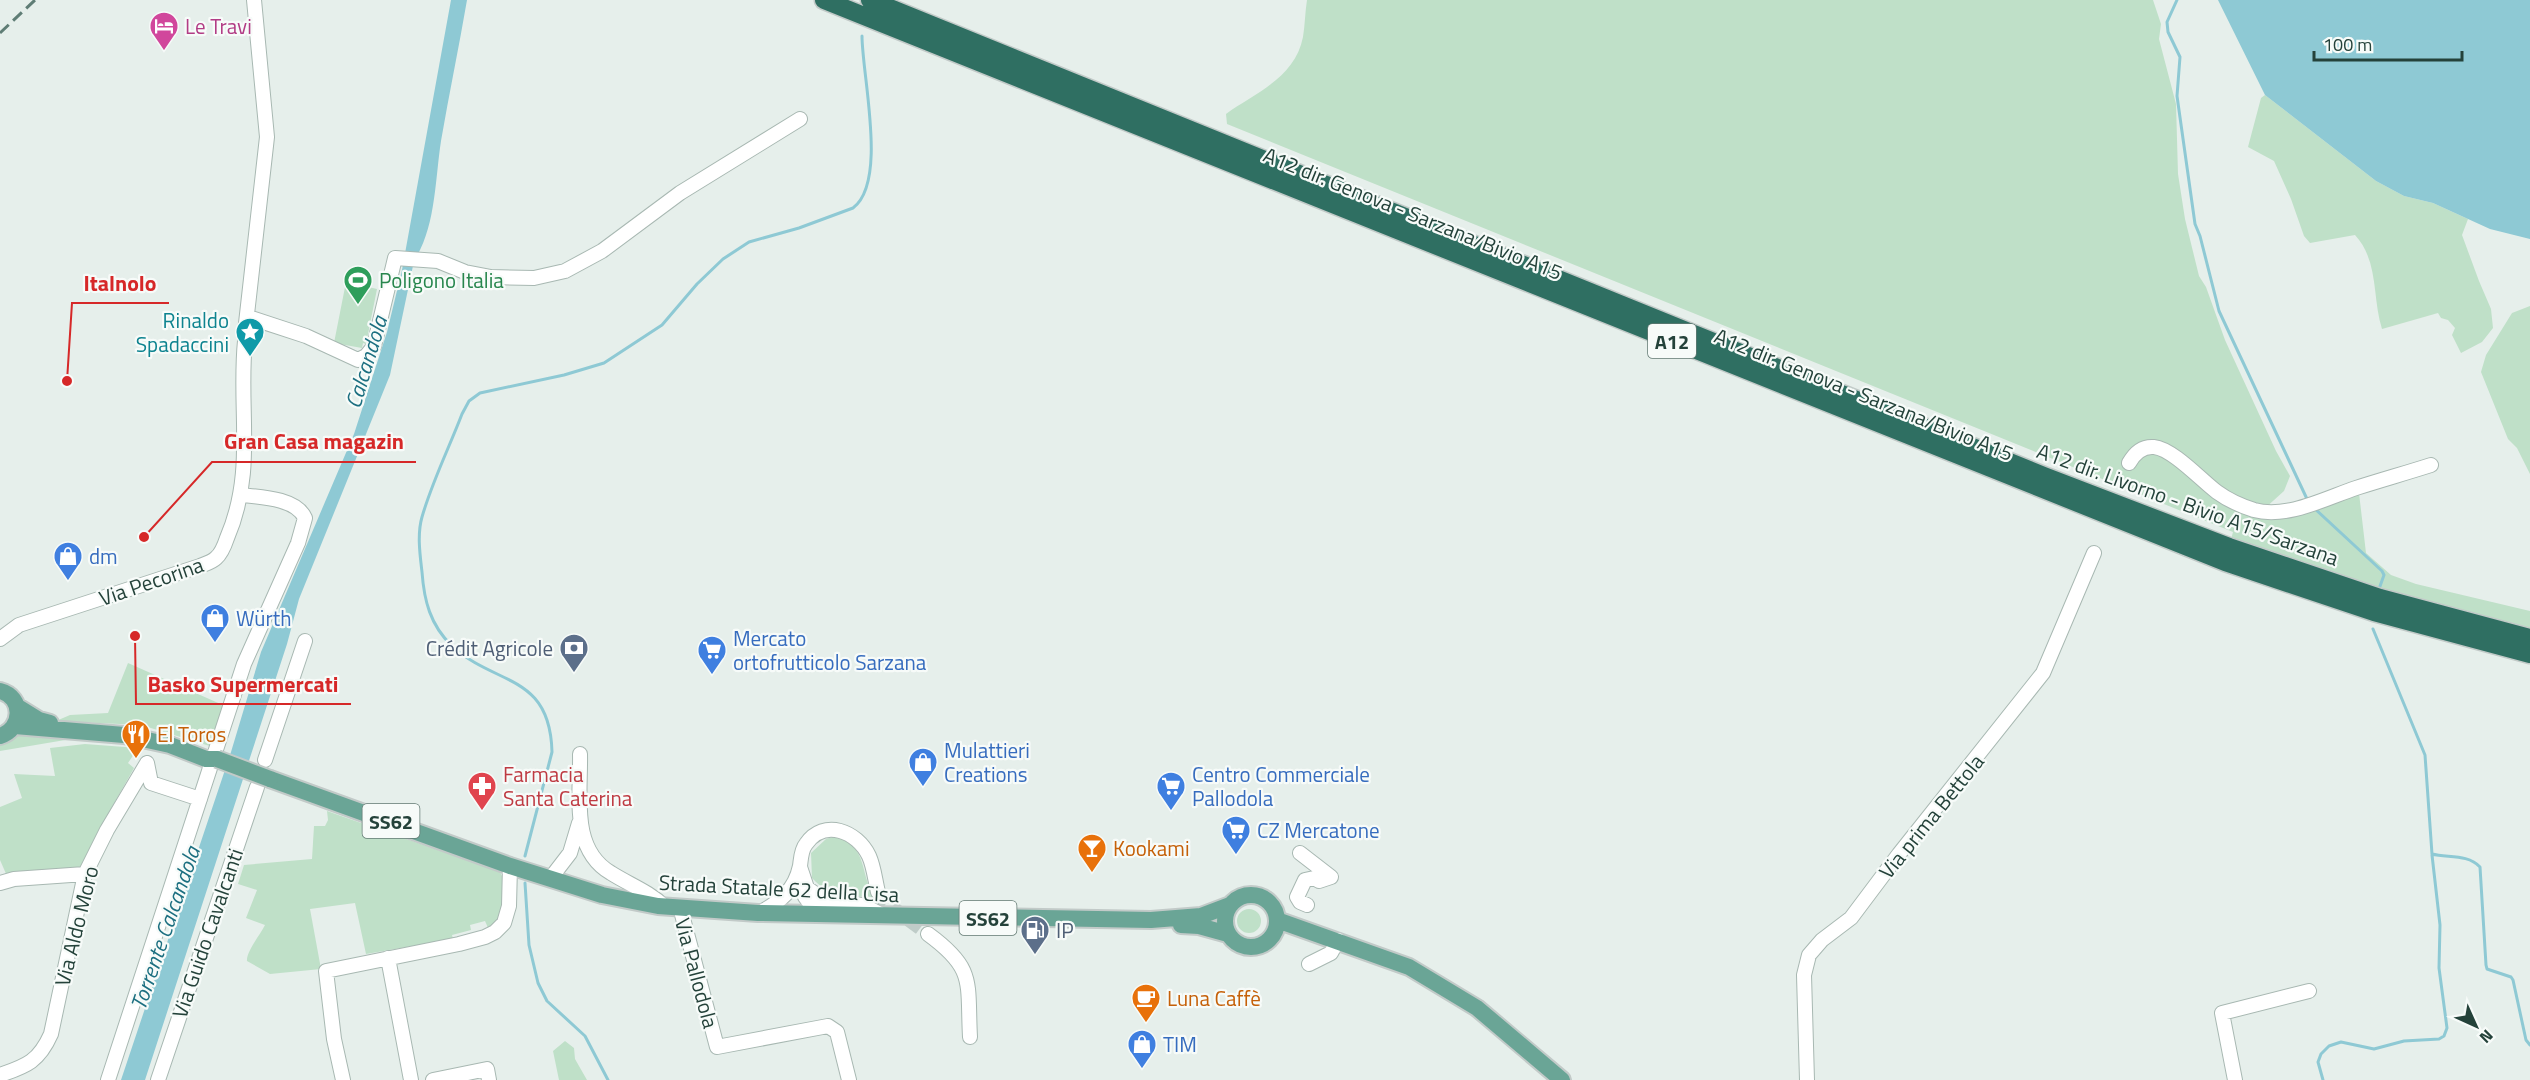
<svg xmlns="http://www.w3.org/2000/svg" width="2530" height="1080" font-family="'Titillium Web',sans-serif">
	<rect width="100%" height="100%" fill="#e6efeb"/>
	<path fill="#bfe0c8" d="M 1307,0 L 2153,0 L 2161,24 L 2159,39 L 2176,104 L 2178,174 L 2185,219 L 2199,276 L 2206,287 L 2225,340 L 2276,451 L 2290,476 L 2284,491 L 2263,510 L 2359,493 L 2366,553 L 2391,575 L 2416,584 L 2530,611 L 2530,638 L 2229,547 L 2233,532 L 1227,124 L 1226,114 C 1255,93 1295,78 1303,37 C 1305,25 1305,12 1307,0 Z
		M 2265,95 L 2376,181 L 2404,196 L 2433,203 L 2468,219 L 2462,235 L 2479,281 L 2491,309 L 2493,328 L 2482,342 L 2461,353 L 2452,335 L 2455,328 L 2448,320 L 2441,318 L 2438,313 L 2382,329 C 2372,297 2379,261 2355,235 L 2310,243 L 2304,236 L 2291,199 L 2274,161 L 2248,147 L 2261,98 Z
		M 346,282 L 377,289 L 366,344 L 363,343 L 362,348 L 334,343 Z
		M 2530,306 L 2530,474 L 2517,448 L 2508,439 L 2481,372 L 2486,355 L 2512,313 Z
		M 128,663 L 225,706 L 213,747 L 141,725 L 56,721 L 70,715 L 108,713 Z
		M 23,733 L 77,738 L 0,751 L 0,742 Z
		M 85,744 L 138,748 L 128,763 L 134,768 L 103,823 L 81,871 L 7,876 L 0,860 L 0,807 L 22,798 L 14,774 L 55,776 L 50,748 Z
		M 327,811 L 500,872 C 511,890 505,918 489,930 L 485,921 L 470,925 L 471,930 L 452,935 L 453,939 L 366,954 L 355,903 L 310,909 L 321,969 L 270,974 L 247,961 C 246,952 260,935 265,925 L 246,918 L 257,890 L 238,884 L 244,865 L 312,859 L 314,826 L 325,826 L 328,820 Z
		M 836,836 C 869,849 859,871 874,897 C 849,896 829,897 812,878 L 811,853 L 826,839 Z
		M1237 921a12 12 0 1 1 24 0a12 12 0 1 1-24 0Z
		M 565,1041 L 574,1048 L 575,1059 L 587,1080 L 559,1080 L 553,1051 Z"/>
	<path fill="#8ec9d4" d="M 451,0 L 467,0 C 459,47 449,94 441,141 C 435,180 436,227 414,261 L 390,375 L 299,599 L 287,644 L 145,1080 L 121,1080 L 231,752 L 261,652 L 354,434 L 387,332 L 402,270 Z
		M 2218,0 L 2530,0 L 2530,239 L 2490,229 L 2433,203 L 2404,196 L 2376,181 L 2265,95 Z"/>
	<g fill="none" stroke-linecap="round" stroke-linejoin="round">
		<path stroke="#8ec9d4" stroke-width="3" d="M 2177,0 L 2167,22 L 2168,32 L 2180,57 L 2177,96 L 2195,224 L 2200,236 L 2219,311 L 2307,499
			M 2314,508 L 2382,571 L 2384,575 L 2379,589
			M 2373,629 L 2425,755 L 2432,854 C 2448,858 2468,854 2480,867 L 2486,965 L 2487,969 L 2511,977 L 2513,980 L 2526,1040 L 2530,1045
			M 525,856 L 552,752 C 550,673 495,686 452,646 C 430,625 424,600 422,572 C 420,555 417,534 422,517 C 432,482 449,448 462,414 L 469,401 L 480,393 L 564,375 L 604,363 L 662,325 L 697,284 L 723,259 L 749,242 L 799,228 L 853,208 C 888,182 862,76 862,36
			M 525,883 L 529,945 L 538,983 L 547,1001 L 585,1036 L 608,1080
			M 2323,1080 L 2318,1062 L 2321,1054 L 2329,1046 L 2341,1042 L 2374,1049 L 2404,1041 L 2439,1039 L 2444,1036 L 2447,1028 L 2439,968 L 2440,925 L 2432,855"/>
		<path stroke="#bfccc8" stroke-width="14" stroke-dasharray="14 7" stroke-linecap="butt" d="M 878,892 L 885,902 L 928,934"/>
		<g stroke="#a8b8b2" stroke-width="16">
			<path id="minor" d="M 248,317 L 306,336 L 358,360 L 366,356 L 374,346 L 395,258 L 438,261 L 465,272 L 491,277 L 534,278 L 565,271 L 602,251 L 680,193 L 800,119
				M 245,332 L 267,137 L 254,0
				M 2129,463 C 2134,454 2142,446 2154,447 C 2173,449 2202,481 2217,492 C 2228,500 2241,506 2254,510 C 2287,519 2326,498 2356,488 C 2381,480 2406,473 2431,465
				M 0,639 L 19,625 L 200,566 C 205,564 212,562 216,558 C 222,553 225,544 227,538 C 256,471 238,409 245,341
				M 580,754 C 581,795 570,849 611,873 C 630,885 648,891 665,907
				M 265,760 L 305,641
				M 147,763 L 151,783 L 200,799
				M 1300,853 L 1331,877 L 1319,881 L 1314,878 L 1305,880 L 1297,897 L 1300,902 L 1307,905
				M 800,867 L 807,888 L 821,898 L 838,903 L 863,905 L 880,914
				M 550,879 L 570,853 L 579,823
				M 800,882 C 802,898 812,907 825,915
				M 0,883 L 14,879 L 85,874
				M 680,907 L 717,1047 L 828,1026 L 837,1032 L 849,1080
				M 759,913 C 780,902 795,890 800,866 C 801,859 801,850 806,844 C 824,818 857,831 869,856 C 874,867 875,880 878,892
				M 928,934 C 976,969 967,982 970,1037
				M 388,958 L 411,1080
				M 1309,964 L 1331,953 L 1338,940
				M 0,1075 C 27,1066 39,1061 51,1034 L 85,874 L 107,830 L 147,763
				M 108,1080 L 244,664 L 298,543 L 305,518 C 296,498 260,497 241,495
				M 158,1080 L 257,787
				M 343,1080 L 334,1039 L 326,971 L 459,944 L 485,937 L 495,932 L 504,923 L 509,906 L 510,866
				M 433,1080 L 487,1069 L 489,1080
				M 1807,1080 L 1804,975 L 1809,955 L 1822,940 L 1851,918 L 1899,854 L 2043,673 L 2094,553
				M 2235,1080 L 2222,1013 L 2309,991"/>
		</g>
		<g stroke="#c2cac8" stroke-width="20">
			<path id="major" d="M 0,691 C 24,697 23,729 0,736
				M 18,707 L 39,720 L 50,723
				M 15,726 L 124,735 L 170,745 L 206,759 L 217,759
				M 270,779 L 510,866 L 602,895 L 658,906 L 758,913 L 1151,920 L 1201,916 L 1230,905
				M1225 921a26 26 0 1 1 52 0a26 26 0 1 1-52 0Z
				M 1277,920 L 1409,967 L 1477,1008 L 1562,1080
				M 1181,925 L 1199,926 L 1228,934"/>
		</g>
		<g stroke="#c2cac8" stroke-width="21">
			<path id="highway" d="M 824,0 L 2225,562 L 2374,612 L 2530,654
				M 870,0 L 2044,476 L 2229,547 L 2380,598 L 2530,638"/>
		</g>
		<use href="#minor" stroke="#fff" stroke-width="14"/>
		<use href="#major" stroke="#6aa596" stroke-width="16"/>
		<use href="#highway" stroke="#2f6f62" stroke-width="18"/>
		<path stroke="#5f7d75" stroke-width="3" stroke-dasharray="12 6" stroke-linecap="butt" d="M 0,33 L 35,0"/>
		<g stroke="#c2cac8" stroke-width="20" stroke-linecap="butt">
			<path id="major-bridge" d="M 217,759 L 270,779"/>
		</g>
		<use href="#major-bridge" stroke="#6aa596" stroke-width="16"/>
	</g>
	<defs>
		<g id="hotel-pin" transform="scale(1.5)"><path d="M0 17L-7.5 6A9.5 9.5 0 1 1 7.5 6Z" fill="#d1479c" stroke="#f7fbf9"/><path d="M-6-4.5h1.5V1H6V5H4.5V3h-9V5H-6ZM-4 0a1.8 1.8 0 1 1 3.6 0ZM.5 0V-2.5h3Q6-2.5 6 0Z" fill="#fff"/></g>
		<g id="stadium-pin" transform="scale(1.5)"><path d="M0 17L-7.5 6A9.5 9.5 0 1 1 7.5 6Z" fill="#2e9e5b" stroke="#f7fbf9"/><path d="M0-5a6.5 5 0 1 0 0 10a6.5 5 0 1 0 0-10ZM-3.5-1.8h7v3.6h-7Z" fill="#fff"/></g>
		<g id="sight-pin" transform="scale(1.5)"><path d="M0 17L-7.5 6A9.5 9.5 0 1 1 7.5 6Z" fill="#0f9aa8" stroke="#f7fbf9"/><path d="M0-6L1.8-2.2L6-1.7L2.9 1.2L3.7 5.4L0 3.3L-3.7 5.4L-2.9 1.2L-6-1.7L-1.8-2.2Z" fill="#fff"/></g>
		<g id="shop-pin" transform="scale(1.5)"><path d="M0 17L-7.5 6A9.5 9.5 0 1 1 7.5 6Z" fill="#3f7fe0" stroke="#f7fbf9"/><path d="M-5-2.5h2.3a2.7 3.5 0 0 1 5.4 0H5L5.5 6h-11ZM-1.5-2.5h3a1.5 2.3 0 0 0-3 0Z" fill="#fff"/></g>
		<g id="bank-pin" transform="scale(1.5)"><path d="M0 17L-7.5 6A9.5 9.5 0 1 1 7.5 6Z" fill="#5c6f8a" stroke="#f7fbf9"/><path d="M-6-4H6V4H-6ZM0-2.3a2.3 2.3 0 1 0 0 4.6a2.3 2.3 0 1 0 0-4.6Z" fill="#fff"/></g>
		<g id="supermarket-pin" transform="scale(1.5)"><path d="M0 17L-7.5 6A9.5 9.5 0 1 1 7.5 6Z" fill="#3f7fe0" stroke="#f7fbf9"/><path d="M-6-5.5h2.5l.6 2H6L4.5 2H-2.5L-4.4-4H-6ZM-1.5 3.2a1.3 1.3 0 1 0 .1 0ZM3 3.2a1.3 1.3 0 1 0 .1 0Z" fill="#fff"/></g>
		<g id="restaurant-pin" transform="scale(1.5)"><path d="M0 17L-7.5 6A9.5 9.5 0 1 1 7.5 6Z" fill="#e8710a" stroke="#f7fbf9"/><path d="M-5-6h1v4h1v-4h1v4h1v-4h1v5L-1.5 .5V6h-2V.5L-5-1ZM5-6V6H3V1.5H1.5Q1.5-4 5-6Z" fill="#fff"/></g>
		<g id="pharmacy-pin" transform="scale(1.5)"><path d="M0 17L-7.5 6A9.5 9.5 0 1 1 7.5 6Z" fill="#e0444e" stroke="#f7fbf9"/><path d="M-2-6h4v4h4v4h-4v4h-4v-4h-4v-4h4Z" fill="#fff"/></g>
		<g id="bar-pin" transform="scale(1.5)"><path d="M0 17L-7.5 6A9.5 9.5 0 1 1 7.5 6Z" fill="#e8710a" stroke="#f7fbf9"/><path d="M-6-5H6L.8 .8V4.5H3.5V6h-7V4.5H-.8V.8Z" fill="#fff"/></g>
		<g id="fuel-pin" transform="scale(1.5)"><path d="M0 17L-7.5 6A9.5 9.5 0 1 1 7.5 6Z" fill="#5c6f8a" stroke="#f7fbf9"/><path d="M-5.5-6h7V0h2V4h1.3V-2.5L3-4.5l.8-.8L6-3V5H2.5V1h-1V6h-7ZM-4.2-4.7v3.2H.2V-4.7Z" fill="#fff"/></g>
		<g id="cafe-pin" transform="scale(1.5)"><path d="M0 17L-7.5 6A9.5 9.5 0 1 1 7.5 6Z" fill="#e8710a" stroke="#f7fbf9"/><path d="M-5.5-4.5H6V0H3Q3 3.5 0 3.5H-2.5Q-5.5 3.5-5.5 0ZM3-3.2v2h1.7v-2ZM-6 4.5H4V6H-6Z" fill="#fff"/></g>
	</defs>
	<g fill-rule="evenodd">
		<use href="#hotel-pin" x="164" y="26"/>
		<use href="#stadium-pin" x="358" y="280"/>
		<use href="#sight-pin" x="250" y="332"/>
		<use href="#shop-pin" x="68" y="556"/>
		<use href="#shop-pin" x="215" y="618"/>
		<use href="#bank-pin" x="574" y="648"/>
		<use href="#supermarket-pin" x="712" y="650"/>
		<use href="#restaurant-pin" x="136" y="734"/>
		<use href="#shop-pin" x="923" y="762"/>
		<use href="#pharmacy-pin" x="482" y="786"/>
		<use href="#supermarket-pin" x="1171" y="786"/>
		<use href="#supermarket-pin" x="1236" y="830"/>
		<use href="#bar-pin" x="1092" y="848"/>
		<use href="#fuel-pin" x="1035" y="930"/>
		<use href="#cafe-pin" x="1146" y="998"/>
		<use href="#shop-pin" x="1142" y="1044"/>
	</g>
	<g text-anchor="middle" dominant-baseline="central" stroke-width="4.5" stroke-linejoin="round" paint-order="stroke">
		<g fill="#f7fbf9" stroke="#637a73" stroke-width="1.5">
			<rect x="1648" y="324" width="48" height="34" rx="4.5"/>
			<rect x="362.5" y="804" width="57" height="34" rx="4.5"/>
			<rect x="959.5" y="901" width="57" height="34" rx="4.5"/>
		</g>
		<g font-size="20" font-weight="bold" fill="#24423a">
			<text x="1672" y="341">A12</text>
			<text x="391" y="821">SS62</text>
			<text x="988" y="918">SS62</text>
		</g>
		<g font-size="21" fill="#b23c85" stroke="#f7fbf9" text-anchor="start">
			<text x="185" y="26">Le Travi</text>
		</g>
		<g font-size="21" fill="#24423a" stroke="#f7fbf9">
			<text transform="translate(1413 213) rotate(22)">A12 dir. Genova - Sarzana/Bivio A15</text>
			<text transform="translate(1864 394) rotate(22)">A12 dir. Genova - Sarzana/Bivio A15</text>
			<text transform="translate(2188 504) rotate(20)">A12 dir. Livorno - Bivio A15/Sarzana</text>
			<text transform="translate(151 581) rotate(-19)">Via Pecorina</text>
			<text transform="translate(1931 816) rotate(-51)">Via prima Bettola</text>
			<text transform="translate(779 888) rotate(3)">Strada Statale 62 della Cisa</text>
			<text transform="translate(76 926) rotate(-76)">Via Aldo Moro</text>
			<text transform="translate(207 933) rotate(-71)">Via Guido Cavalcanti</text>
			<text transform="translate(697 973) rotate(75)">Via Pallodola</text>
		</g>
		<g font-size="21" fill="#27864d" stroke="#f7fbf9" text-anchor="start">
			<text x="379" y="280">Poligono Italia</text>
		</g>
		<g font-size="21" fill="#0d838f" stroke="#f7fbf9" text-anchor="end">
			<text x="229" y="320">Rinaldo<tspan x="229" dy="24">Spadaccini</tspan></text>
		</g>
		<g font-size="21" fill="#366cbe" stroke="#f7fbf9" text-anchor="start">
			<text x="89" y="556">dm</text>
			<text x="236" y="618">Würth</text>
			<text x="733" y="638">Mercato<tspan x="733" dy="24">ortofrutticolo Sarzana</tspan></text>
			<text x="944" y="750">Mulattieri<tspan x="944" dy="24">Creations</tspan></text>
			<text x="1192" y="774">Centro Commerciale<tspan x="1192" dy="24">Pallodola</tspan></text>
			<text x="1257" y="830">CZ Mercatone</text>
			<text x="1163" y="1044">TIM</text>
		</g>
		<g font-size="21" fill="#4e5e75" stroke="#f7fbf9" text-anchor="end">
			<text x="553" y="648">Crédit Agricole</text>
			<text x="1056" y="930" text-anchor="start">IP</text>
		</g>
		<g font-size="21" fill="#c56008" stroke="#f7fbf9" text-anchor="start">
			<text x="157" y="734">El Toros</text>
			<text x="1113" y="848">Kookami</text>
			<text x="1167" y="998">Luna Caffè</text>
		</g>
		<g font-size="21" fill="#be3a42" stroke="#f7fbf9" text-anchor="start">
			<text x="503" y="774">Farmacia<tspan x="503" dy="24">Santa Caterina</tspan></text>
		</g>
		<g font-size="22" font-style="italic" fill="#1c6f80" stroke="#f7fbf9">
			<text transform="translate(366 362) rotate(-73)">Calcandola</text>
			<text transform="translate(165 928) rotate(-71)">Torrente Calcandola</text>
		</g>
	</g>
	<path fill="none" stroke="#d62828" stroke-width="2" d="M67 381L72 303H169M144 537L212 462H416M135 636L136 704H351"/>
	<g fill="#d62828" stroke="#f7fbf9" stroke-width="2">
		<circle cx="67" cy="381" r="6"/>
		<circle cx="144" cy="537" r="6"/>
		<circle cx="135" cy="636" r="6"/>
	</g>
	<g font-size="22" text-anchor="middle" font-weight="bold" fill="#d62828" stroke="#f7fbf9" stroke-width="4.5" stroke-linejoin="round" paint-order="stroke">
		<text x="120" y="291">Italnolo</text>
		<text x="314" y="449">Gran Casa magazin</text>
		<text x="243" y="692">Basko Supermercati</text>
	</g>
	<g transform="translate(2476 1026) rotate(135)" stroke="#f7fbf9" stroke-width="4.5" paint-order="stroke">
	<path d="M0-4.5L10 22L0 15L-10 22Z" fill="#24423a"/>
	<text y="-9" font-size="16" font-weight="bold" text-anchor="middle" fill="#24423a">N</text>
	</g>
	<path d="M2314 51v9h148v-9" fill="none" stroke="#24423a" stroke-width="3"/>
	<text x="2323" y="51" font-size="18" fill="#24423a" stroke="#f7fbf9" stroke-width="4.5" paint-order="stroke">100 m</text>
</svg>
